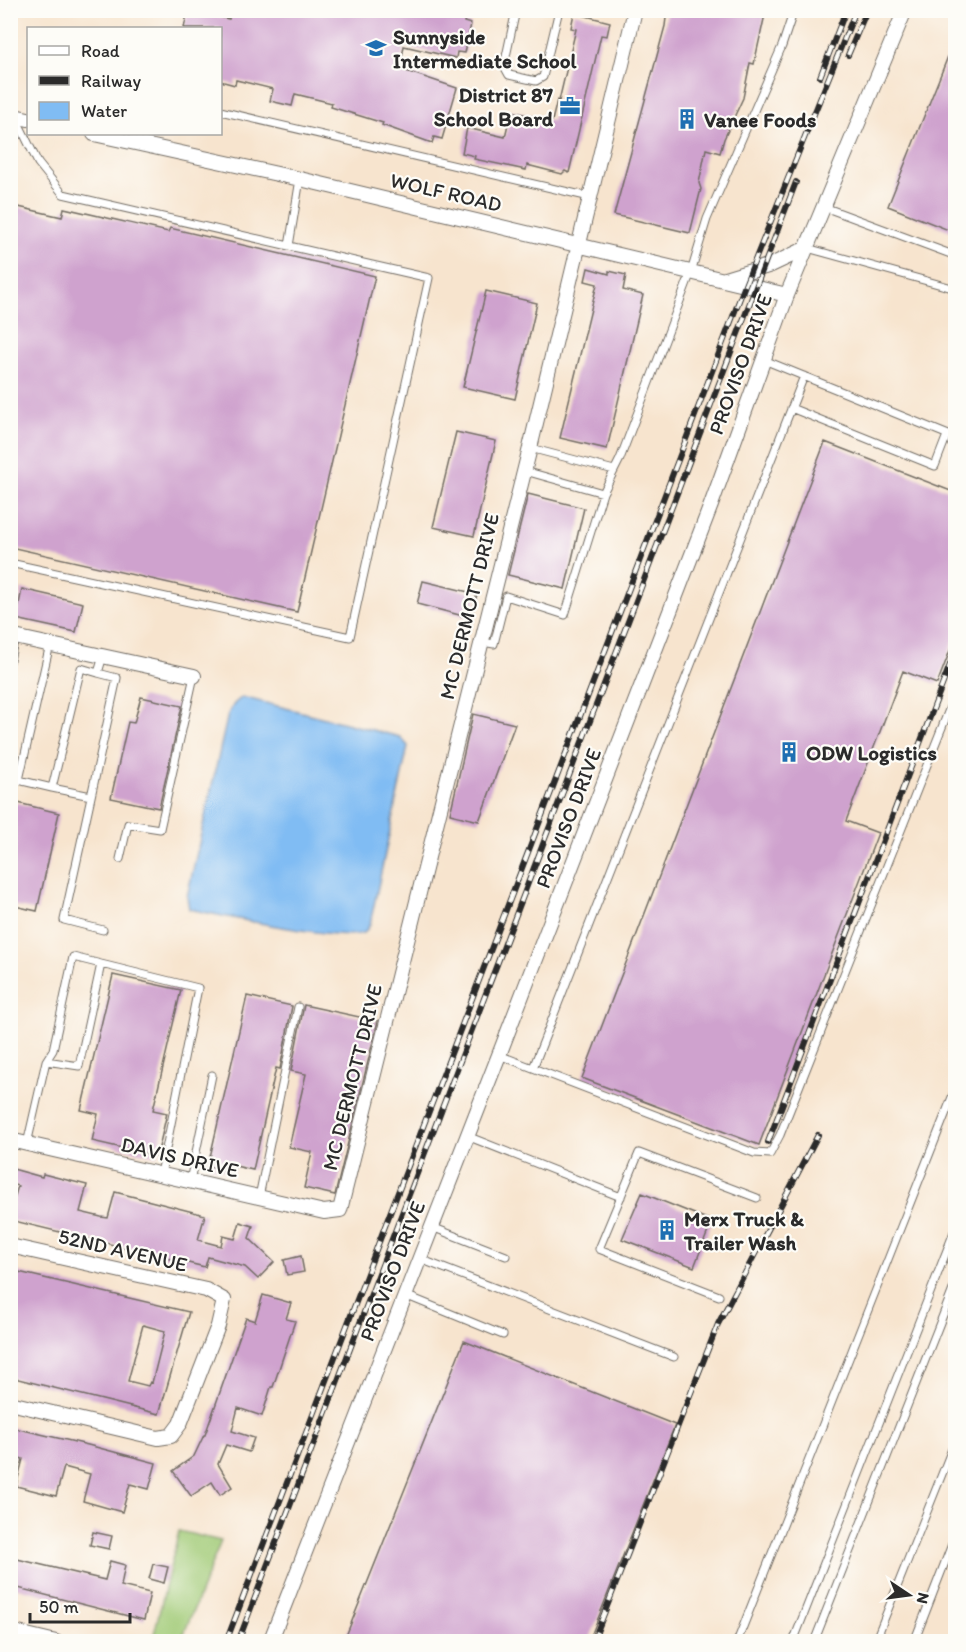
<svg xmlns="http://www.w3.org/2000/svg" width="966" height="1652" font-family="Itim,sans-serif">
	<rect width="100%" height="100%" fill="#fdfcf7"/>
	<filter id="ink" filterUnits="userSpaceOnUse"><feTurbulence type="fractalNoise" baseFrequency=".0167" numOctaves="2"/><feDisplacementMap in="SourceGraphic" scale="12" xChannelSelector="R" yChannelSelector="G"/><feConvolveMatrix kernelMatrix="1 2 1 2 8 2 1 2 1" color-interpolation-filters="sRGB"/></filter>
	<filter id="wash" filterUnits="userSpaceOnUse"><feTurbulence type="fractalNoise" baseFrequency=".008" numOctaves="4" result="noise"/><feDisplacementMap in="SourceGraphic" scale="24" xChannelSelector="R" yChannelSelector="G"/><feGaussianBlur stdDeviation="1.35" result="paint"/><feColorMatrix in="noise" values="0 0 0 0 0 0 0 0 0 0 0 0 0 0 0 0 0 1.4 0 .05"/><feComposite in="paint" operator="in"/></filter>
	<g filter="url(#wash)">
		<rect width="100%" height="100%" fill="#f7e4ce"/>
		<path fill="#a0ca76" stroke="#667a50" stroke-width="1.5" d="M 179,1531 L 221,1541 L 181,1641 L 167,1641 L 153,1638 Z"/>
		<path fill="#80bcf3" stroke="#56748f" stroke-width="1.5" d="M 242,697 L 400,737 L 408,746 L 370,924 C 368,927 367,930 365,932 C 348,944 214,914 189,909 L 187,897 L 228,714 L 234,704 Z"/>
		<g id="blocks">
			<path fill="#cfa2ce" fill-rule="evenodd" d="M 188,10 L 229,19 L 231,10 L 466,10 L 464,22 L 471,24 L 465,53 L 457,52 L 456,58 L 404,46 L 400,69 L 457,88 L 442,139 L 434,137 L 432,143 L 382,125 L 383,123 L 331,107 L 332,103 L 295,94 L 292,106 L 270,101 L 273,89 L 236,80 L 235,85 L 220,81 L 220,28 L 184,28 Z
				M 667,10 L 766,10 L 754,64 L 750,63 L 743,98 L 724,139 L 720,153 L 706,149 L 699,183 L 701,189 L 690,233 L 614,215 L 665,26 Z
				M 574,13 L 610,22 L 607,36 L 601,35 L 569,173 L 565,171 L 562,174 L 527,165 L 526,170 L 474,159 L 475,156 L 462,153 L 467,128 L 505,137 L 511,111 L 552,121 L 557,100 L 559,101 L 576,29 L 571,28 Z
				M 955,39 L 956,39 L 956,233 L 888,206 Z
				M 10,205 L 62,217 L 64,208 L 168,232 L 170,228 L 375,276 L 297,612 L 10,547 Z
				M 588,268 L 609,274 L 609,271 L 626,275 L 623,290 L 643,295 L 607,449 L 560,438 L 597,284 L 585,281 Z
				M 486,291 L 537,303 L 515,399 L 463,387 Z
				M 456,432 L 496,441 L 474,536 L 433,527 Z
				M 825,442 L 956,493 L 956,635 L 937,684 L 903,671 L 846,821 L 878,833 L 759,1145 L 582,1078 Z
				M 528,494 L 584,508 L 565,589 L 508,575 Z
				M 423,581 L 477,594 L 471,618 L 417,604 Z
				M 22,589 L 83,603 L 76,632 L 16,619 Z
				M 141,697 L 182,706 L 159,808 L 111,798 L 128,722 L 134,723 Z
				M 473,714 L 515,724 L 479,821 L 450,814 Z
				M 10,801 L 59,813 L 37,911 L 10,905 Z
				M 113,975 L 181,990 L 153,1110 L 167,1113 L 157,1156 L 92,1141 L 98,1114 L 81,1110 Z
				M 247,996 L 292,1006 L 280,1069 L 276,1068 L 253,1170 L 235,1166 L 233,1172 L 208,1166 Z
				M 304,1005 L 378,1021 L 335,1195 L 304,1188 L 312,1152 L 289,1147 L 306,1074 L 291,1071 Z
				M 13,1169 L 42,1177 L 43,1174 L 87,1185 L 80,1212 L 101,1217 L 108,1218 L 115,1192 L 205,1215 L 198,1240 L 221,1246 L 223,1236 L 235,1239 L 240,1222 L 253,1226 L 249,1238 L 274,1262 L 258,1279 L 245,1267 L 208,1257 L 205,1267 L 10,1220 L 10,1212 L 18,1186 L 10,1184 Z
				M 642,1193 L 712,1221 L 694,1267 L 622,1239 Z
				M 301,1256 L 304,1272 L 287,1275 L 284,1260 Z
				M 10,1270 L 189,1312 L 159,1414 L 10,1377 ZM 143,1325 L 165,1331 L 152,1383 L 150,1382 L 148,1386 L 128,1381 Z
				M 263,1295 L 291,1303 L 286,1319 L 295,1321 L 273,1387 L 271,1387 L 262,1416 L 238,1408 L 232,1431 L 254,1438 L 249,1452 L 226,1445 L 218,1464 L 232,1487 L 220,1495 L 212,1482 L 191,1496 L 173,1471 L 194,1456 L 204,1435 L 205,1435 L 246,1318 L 255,1321 Z
				M 464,1341 L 675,1425 L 589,1641 L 344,1641 Z
				M 10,1427 L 88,1445 L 156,1463 L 149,1489 L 130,1484 L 122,1512 L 83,1501 L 90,1474 L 64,1467 L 56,1496 L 16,1486 L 23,1459 L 10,1455 Z
				M 93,1532 L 112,1536 L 109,1549 L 90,1545 Z
				M 13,1558 L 105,1580 L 110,1561 L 125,1565 L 121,1586 L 150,1593 L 144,1620 L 10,1586 L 10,1570 Z
				M 153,1564 L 168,1567 L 164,1583 L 149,1579 Z"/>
		</g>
	</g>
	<g filter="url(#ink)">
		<use href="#blocks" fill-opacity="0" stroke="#726c64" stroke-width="1.5"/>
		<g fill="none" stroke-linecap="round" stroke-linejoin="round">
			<g stroke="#726c64" stroke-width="9">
				<path id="lane" d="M 516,10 L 504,66 L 509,75 L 536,81 L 543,77 L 558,14 L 557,10
					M 220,111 L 590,197
					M 16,118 L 38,163 L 63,194 L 289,246 L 300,179
					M 824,207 L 956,256
					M 807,248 L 956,289
					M 764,360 L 956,438
					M 791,408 L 935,466 L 947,435
					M 530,448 L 614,470
					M 525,471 L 603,493
					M 10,563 L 350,637 L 429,278 L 289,246
					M 482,642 L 494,644 L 506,596 L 565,615 L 603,493 L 620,459 L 691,272 L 707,219 L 782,46 L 794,10
					M 103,656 L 98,673 L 117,678 L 64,920 L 103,930
					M 10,660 L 15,637
					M 10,778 L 52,788 L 81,668 L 98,673
					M 19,780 L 50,644
					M 52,788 L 91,796
					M 120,859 L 128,824 L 160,829 L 194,676
					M 101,964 L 198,988 L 161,1174
					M 499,1055 L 754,1153 L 770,1154 L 780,1135 L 956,692
					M 533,1068 L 804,376
					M 467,1136 L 621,1197
					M 27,1144 L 46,1061 L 53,1050 L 73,957 L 101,964 L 79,1066 L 46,1061
					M 190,1181 L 212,1075
					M 259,1197 L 298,1007
					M 432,1227 L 506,1256
					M 420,1259 L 674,1357
					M 405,1295 L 503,1335
					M 719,1296 L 599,1249 L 639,1153 L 757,1198
					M 737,1642 L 956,1087
					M 793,1642 L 956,1227
					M 814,1642 L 956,1282
					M 875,1642 L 956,1439
					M 914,1642 L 956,1534"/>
			</g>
			<g stroke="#726c64" stroke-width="16">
				<path id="street" d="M 10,115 L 28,119
					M 94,134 L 300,179 L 787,295
					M 725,279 L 771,265 L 807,248
					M 10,636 L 194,676
					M 10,1140 L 324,1212 L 340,1210 L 530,448 L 635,10
					M 10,1246 L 206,1290 L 224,1300 L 218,1326 L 180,1424 L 171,1436 L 158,1438 L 10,1403
					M 10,1631 L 56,1642
					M 270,1642 L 499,1055 L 711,505 L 787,295 L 905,10"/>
			</g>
			<use href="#lane" stroke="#fff" stroke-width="7"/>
			<use href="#street" stroke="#fff" stroke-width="14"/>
			<g stroke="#2b2b2b" stroke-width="6">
				<path id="rail" d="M 848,55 L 867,10
					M 820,77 L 846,10
					M 768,1142 L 956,649
					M 226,1642 L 745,285 L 856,10
					M 238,1642 L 796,182
					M 593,1642 L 718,1324 L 818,1135"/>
			</g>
			<use href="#rail" stroke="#fdfcf7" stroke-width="4" stroke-dasharray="11" stroke-linecap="butt"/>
		</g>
	</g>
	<defs>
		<g id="school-bare" transform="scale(1.62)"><path d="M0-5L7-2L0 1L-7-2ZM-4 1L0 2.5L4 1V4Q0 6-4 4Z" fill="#1f6fb2" stroke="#fdfcf7" stroke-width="2.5" paint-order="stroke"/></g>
		<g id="office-bare" transform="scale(1.62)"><path d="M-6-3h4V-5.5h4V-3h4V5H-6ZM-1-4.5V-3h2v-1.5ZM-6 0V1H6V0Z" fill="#1f6fb2" stroke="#fdfcf7" stroke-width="2.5" paint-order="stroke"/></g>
		<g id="building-bare" transform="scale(1.62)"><path d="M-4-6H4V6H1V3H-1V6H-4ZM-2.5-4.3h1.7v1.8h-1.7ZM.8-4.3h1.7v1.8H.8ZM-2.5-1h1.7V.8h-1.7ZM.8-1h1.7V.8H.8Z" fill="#1f6fb2" stroke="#fdfcf7" stroke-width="2.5" paint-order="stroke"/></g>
	</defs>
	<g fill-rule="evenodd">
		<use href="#school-bare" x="376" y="48"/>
		<use href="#office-bare" x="570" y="106"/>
		<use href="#building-bare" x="687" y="119"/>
		<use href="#building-bare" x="789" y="752"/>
		<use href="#building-bare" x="667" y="1230"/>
	</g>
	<g text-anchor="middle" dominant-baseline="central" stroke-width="4.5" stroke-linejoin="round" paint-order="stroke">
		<g font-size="21" font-weight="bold" fill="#2b2b2b" stroke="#fdfcf7" text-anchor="start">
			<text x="393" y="36">Sunnyside<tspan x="393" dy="24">Intermediate School</tspan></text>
			<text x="553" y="94" text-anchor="end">District 87<tspan x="553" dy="24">School Board</tspan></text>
			<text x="704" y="119">Vanee Foods</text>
			<text x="806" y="752">ODW Logistics</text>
			<text x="684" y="1218">Merx Truck &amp;<tspan x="684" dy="24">Trailer Wash</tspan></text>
		</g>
		<g font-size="21" fill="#2b2b2b" stroke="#fdfcf7">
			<text transform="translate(446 192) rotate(13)">WOLF ROAD</text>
			<text transform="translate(740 364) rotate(-70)">PROVISO DRIVE</text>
			<text transform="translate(469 606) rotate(-76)">MC DERMOTT DRIVE</text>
			<text transform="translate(568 818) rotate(-69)">PROVISO DRIVE</text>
			<text transform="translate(352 1077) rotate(-76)">MC DERMOTT DRIVE</text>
			<text transform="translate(180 1157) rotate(13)">DAVIS DRIVE</text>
			<text transform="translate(123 1250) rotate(13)">52ND AVENUE</text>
			<text transform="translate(392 1271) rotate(-69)">PROVISO DRIVE</text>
		</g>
	</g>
	<rect width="966" height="1652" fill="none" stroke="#fdfcf7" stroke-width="36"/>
	<rect x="27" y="27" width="195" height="108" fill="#fdfcf7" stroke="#a9a8a5" stroke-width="1.5"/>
	<rect x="39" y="46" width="30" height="9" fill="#ffffff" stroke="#a9a8a5" stroke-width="1.5"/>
	<text x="81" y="57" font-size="18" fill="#2b2b2b">Road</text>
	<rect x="39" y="76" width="30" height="9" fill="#2b2b2b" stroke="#a9a8a5" stroke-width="1.5"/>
	<text x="81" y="87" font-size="18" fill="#2b2b2b">Railway</text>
	<rect x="39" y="102" width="30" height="18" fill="#80bcf3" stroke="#a9a8a5" stroke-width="1.5"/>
	<text x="81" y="117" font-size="18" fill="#2b2b2b">Water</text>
	<g transform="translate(909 1595) rotate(103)" stroke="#fdfcf7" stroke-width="4.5" paint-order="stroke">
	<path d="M0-4.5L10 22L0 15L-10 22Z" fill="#2b2b2b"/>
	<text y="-9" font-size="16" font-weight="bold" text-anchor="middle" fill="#2b2b2b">N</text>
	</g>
	<path d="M30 1613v9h100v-9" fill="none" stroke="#2b2b2b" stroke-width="3"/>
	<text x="39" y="1613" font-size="18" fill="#2b2b2b" stroke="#fdfcf7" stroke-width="4.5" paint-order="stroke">50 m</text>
</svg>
